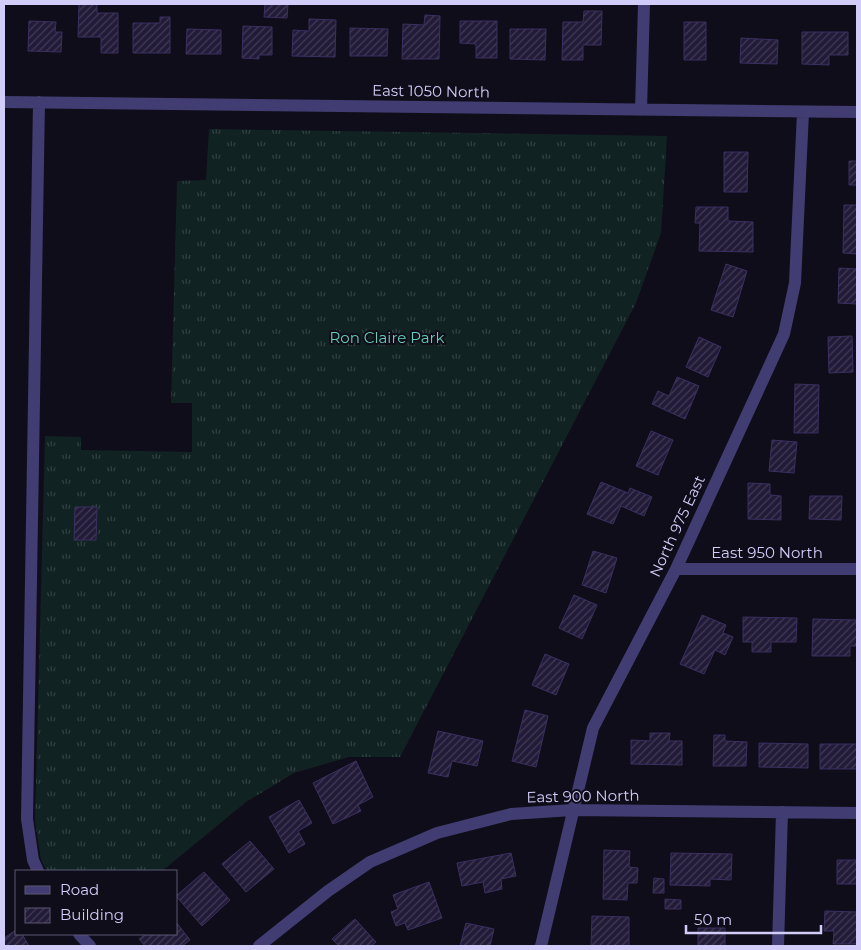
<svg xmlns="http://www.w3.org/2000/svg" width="861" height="950" font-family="Montserrat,sans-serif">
	<defs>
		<pattern id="grass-tufts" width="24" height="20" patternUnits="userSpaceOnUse" patternTransform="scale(1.25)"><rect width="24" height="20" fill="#122"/><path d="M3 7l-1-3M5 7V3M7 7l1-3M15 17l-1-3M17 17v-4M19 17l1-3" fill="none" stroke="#334143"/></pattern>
		<pattern id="building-hatch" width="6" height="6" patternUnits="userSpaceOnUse" patternTransform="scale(1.25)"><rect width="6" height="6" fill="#221b38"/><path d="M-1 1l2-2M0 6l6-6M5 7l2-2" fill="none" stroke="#413b56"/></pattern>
	</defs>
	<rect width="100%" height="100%" fill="#0f0d19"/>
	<path fill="url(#grass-tufts)" d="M 209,129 L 667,136 L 661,233 L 636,303 L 400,757 L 349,757 L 294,773 L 246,802 L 162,871 L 47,871 L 41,860 L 35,821 L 45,436 L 81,437 L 81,450 L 192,452 L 192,403 L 171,403 L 177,181 L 206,180 Z"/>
	<path fill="url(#building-hatch)" stroke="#3b3061" d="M 79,4 L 97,4 L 97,13 L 118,13 L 118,53 L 101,53 L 101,37 L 78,37 Z
		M 265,4 L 288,4 L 287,18 L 264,17 Z
		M 584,11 L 602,11 L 601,45 L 583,45 L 583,60 L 562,60 L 563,22 L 583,22 Z
		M 425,15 L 440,16 L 439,59 L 402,59 L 403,24 L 424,25 Z
		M 160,17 L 170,17 L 170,53 L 133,53 L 133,23 L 160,23 Z
		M 309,19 L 336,20 L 335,57 L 292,56 L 293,30 L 309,31 Z
		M 29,21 L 56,22 L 55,32 L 62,32 L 61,52 L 28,51 Z
		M 460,21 L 497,21 L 497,58 L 476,58 L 476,44 L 460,43 Z
		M 684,22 L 706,22 L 706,60 L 684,60 Z
		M 243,26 L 272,27 L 272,55 L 259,55 L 259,59 L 242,58 Z
		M 350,28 L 388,29 L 387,56 L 350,56 Z
		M 187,29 L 221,30 L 221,54 L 186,54 Z
		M 510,29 L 546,29 L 545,60 L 510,59 Z
		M 802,32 L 848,32 L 848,55 L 829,55 L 829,65 L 802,64 Z
		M 741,38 L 778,40 L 777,64 L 740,63 Z
		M 724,152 L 748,152 L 747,192 L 724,192 Z
		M 849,161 L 857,161 L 857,185 L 849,185 Z
		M 844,205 L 857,205 L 857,254 L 843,253 Z
		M 696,207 L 728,207 L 728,221 L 753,222 L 753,252 L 699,251 L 700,223 L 695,223 Z
		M 726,264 L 747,271 L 733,317 L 711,310 Z
		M 839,268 L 857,269 L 857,304 L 838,303 Z
		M 852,336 L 853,372 L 829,373 L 828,337 Z
		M 699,337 L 721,347 L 708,377 L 686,367 Z
		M 677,377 L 699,386 L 685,419 L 652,404 L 658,391 L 669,396 Z
		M 795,384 L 819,385 L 818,433 L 794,433 Z
		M 651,431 L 673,440 L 658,475 L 636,466 Z
		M 772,440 L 797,442 L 794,473 L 769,471 Z
		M 601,482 L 628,493 L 630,488 L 652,497 L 644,516 L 621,506 L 613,524 L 587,514 Z
		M 748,483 L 770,484 L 770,495 L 781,496 L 781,520 L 748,519 Z
		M 810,496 L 842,496 L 841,520 L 809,519 Z
		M 75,507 L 97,507 L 96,540 L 74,540 Z
		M 593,551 L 617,558 L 606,593 L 582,585 Z
		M 574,595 L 597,605 L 582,639 L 559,628 Z
		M 702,615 L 726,625 L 723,633 L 733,637 L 725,655 L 715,650 L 704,674 L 680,664 Z
		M 743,617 L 797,618 L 796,642 L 771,642 L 771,652 L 752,652 L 752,642 L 743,642 Z
		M 813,619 L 857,620 L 857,646 L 850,646 L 850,656 L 812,656 Z
		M 545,654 L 569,664 L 556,695 L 532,685 Z
		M 525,710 L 548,716 L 536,767 L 512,761 Z
		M 438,731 L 483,741 L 477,766 L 452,761 L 448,777 L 428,773 Z
		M 650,733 L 670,733 L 669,741 L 682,741 L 682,765 L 631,764 L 631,740 L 650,741 Z
		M 714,735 L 725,735 L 725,741 L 747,742 L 746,766 L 713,766 Z
		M 759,743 L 808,744 L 808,768 L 759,767 Z
		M 820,744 L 857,744 L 857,769 L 820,769 Z
		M 356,761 L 373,797 L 358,805 L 361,811 L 333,824 L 313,783 Z
		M 299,800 L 312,823 L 298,831 L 305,844 L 289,853 L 269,817 Z
		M 250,841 L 274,869 L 246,892 L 222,864 Z
		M 604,850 L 630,851 L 629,867 L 638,868 L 637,883 L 628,883 L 627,900 L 603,899 Z
		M 511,853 L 516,876 L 501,879 L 502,889 L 485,893 L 483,882 L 462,886 L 457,863 Z
		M 671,853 L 732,854 L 731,880 L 710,879 L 710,886 L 670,885 Z
		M 837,860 L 857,860 L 857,884 L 837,884 Z
		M 204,872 L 230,900 L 202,926 L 176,896 Z
		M 654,878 L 664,879 L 664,893 L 653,893 Z
		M 429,882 L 442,918 L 408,930 L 405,923 L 396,926 L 391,912 L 398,909 L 393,895 Z
		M 665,899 L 681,900 L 681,909 L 665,909 Z
		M 825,911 L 857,912 L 857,944 L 833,944 L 834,931 L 824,931 Z
		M 592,916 L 629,917 L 629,946 L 591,946 Z
		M 355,919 L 376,942 L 371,946 L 339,946 L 332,939 Z
		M 176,922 L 190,940 L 182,946 L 145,946 L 139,939 L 146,934 L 176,934 Z
		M 466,923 L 494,929 L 490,946 L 460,946 Z
		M 698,928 L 725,928 L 725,946 L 698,946 Z
		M 16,930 L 16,934 L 22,934 L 29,946 L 4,946 L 4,938 Z"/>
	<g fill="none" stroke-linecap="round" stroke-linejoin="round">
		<path stroke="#413d72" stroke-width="12" d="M 4,102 L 857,112
			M 641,110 L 644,4
			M 676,569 L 857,569
			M 38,871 L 33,860 L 27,819 L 39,102
			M 79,934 L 90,946
			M 259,946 L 328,891 L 370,862 L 437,833 L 511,814 L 572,810 L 857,813
			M 541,946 L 593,728 L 676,569 L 784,334 L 795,283 L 803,112
			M 778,946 L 782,812"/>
	</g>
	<g text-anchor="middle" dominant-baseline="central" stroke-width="4" stroke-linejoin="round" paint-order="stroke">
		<g font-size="15" fill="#d2ccf8" stroke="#0f0d19">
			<text transform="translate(431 91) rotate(1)">East 1050 North</text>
			<text transform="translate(677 526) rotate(-65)">North 975 East</text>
			<text x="767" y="552">East 950 North</text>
			<text transform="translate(583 796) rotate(-1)">East 900 North</text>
		</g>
		<g font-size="15" fill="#63cdb5" stroke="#0f0d19">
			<text x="387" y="337">Ron Claire Park</text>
		</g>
	</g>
	<rect width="861" height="950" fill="none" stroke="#d2ccf8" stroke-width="10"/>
	<rect x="15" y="870" width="162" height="65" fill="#0f0d19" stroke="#5d5972"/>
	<rect x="25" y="886" width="25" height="8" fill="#413d72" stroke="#5d5972"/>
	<text x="60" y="895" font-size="15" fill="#d2ccf8">Road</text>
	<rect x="25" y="908" width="25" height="15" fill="url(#building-hatch)" stroke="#5d5972"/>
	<text x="60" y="920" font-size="15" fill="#d2ccf8">Building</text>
	<path d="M686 925v8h135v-8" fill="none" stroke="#d2ccf8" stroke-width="2.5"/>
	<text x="694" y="925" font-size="15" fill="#d2ccf8" stroke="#0f0d19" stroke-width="4" paint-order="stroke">50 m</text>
</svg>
